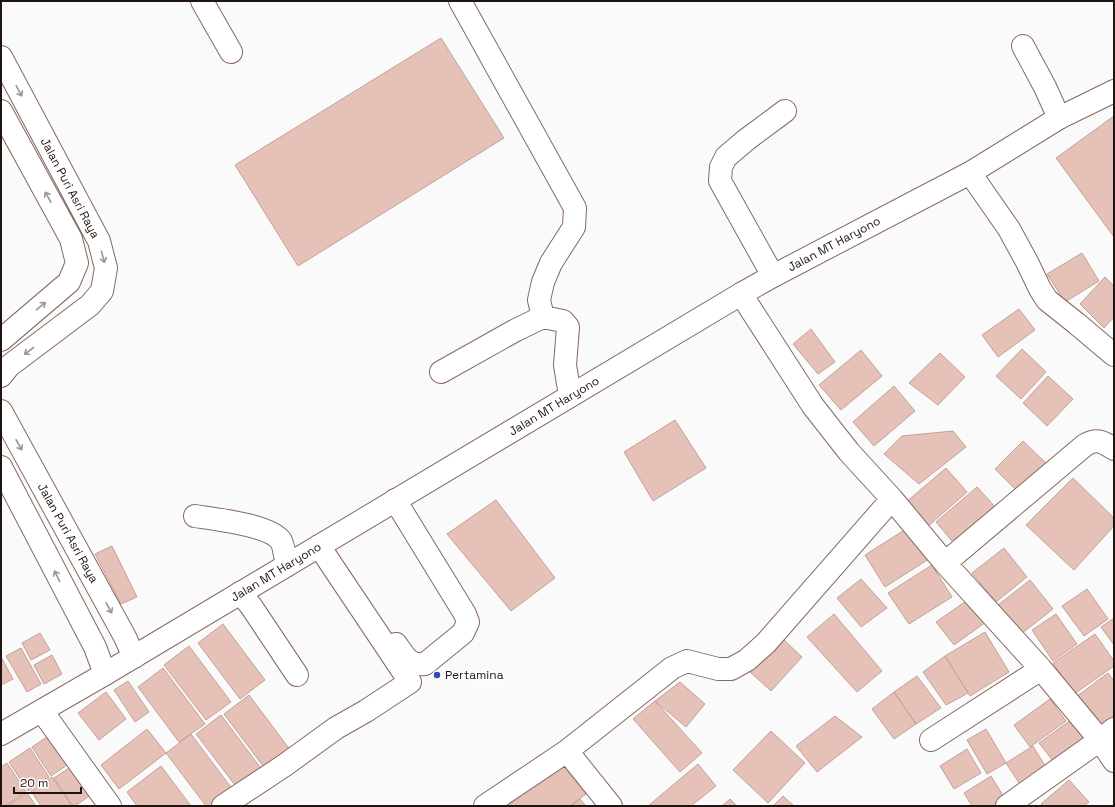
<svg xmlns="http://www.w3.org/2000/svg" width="1115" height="807" font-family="'Space Grotesk',sans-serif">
	<rect width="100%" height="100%" fill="#fafafa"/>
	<path fill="#e5c1b8" stroke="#c3a198" d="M 441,38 L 504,138 L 298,266 L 235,165 Z
		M 1114,116 L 1114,237 L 1056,158 Z
		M 1082,253 L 1099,281 L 1065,302 L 1047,274 Z
		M 1105,277 L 1114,286 L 1114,317 L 1104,328 L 1080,304 Z
		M 1019,309 L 1035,330 L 998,357 L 982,335 Z
		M 811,329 L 835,362 L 818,374 L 793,344 Z
		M 1022,349 L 1046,372 L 1021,399 L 996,376 Z
		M 861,350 L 882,376 L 841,410 L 819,385 Z
		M 940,353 L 965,377 L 938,405 L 909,383 Z
		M 1048,376 L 1073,399 L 1047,426 L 1023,403 Z
		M 894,386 L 915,411 L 874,446 L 853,422 Z
		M 675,420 L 706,468 L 653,501 L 624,452 Z
		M 953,431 L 966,447 L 919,484 L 884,454 L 902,436 Z
		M 1023,441 L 1047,464 L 1019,493 L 995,469 Z
		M 946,468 L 967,492 L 926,528 L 905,503 Z
		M 1073,478 L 1114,518 L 1114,526 L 1074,570 L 1026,525 Z
		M 977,487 L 999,511 L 957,547 L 936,522 Z
		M 496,500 L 555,578 L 511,611 L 447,534 Z
		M 909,527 L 929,559 L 885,587 L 865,555 Z
		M 112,546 L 137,597 L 121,604 L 95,554 Z
		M 1004,548 L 1027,577 L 996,602 L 972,573 Z
		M 932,565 L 952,597 L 909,624 L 888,593 Z
		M 861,579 L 887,608 L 861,627 L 837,598 Z
		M 1030,580 L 1053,609 L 1021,634 L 998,605 Z
		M 1087,589 L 1108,619 L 1084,636 L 1062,606 Z
		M 969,599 L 986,622 L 954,645 L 936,622 Z
		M 834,614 L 882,671 L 857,692 L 807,637 Z
		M 1056,614 L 1077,644 L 1053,661 L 1032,630 Z
		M 1114,618 L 1114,645 L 1101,627 Z
		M 223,624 L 265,680 L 240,699 L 198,643 Z
		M 985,632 L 1009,672 L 970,696 L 945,656 Z
		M 40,633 L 50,650 L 31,660 L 22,643 Z
		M 1095,634 L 1114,661 L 1114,666 L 1074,694 L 1053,663 Z
		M 782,638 L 802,657 L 771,691 L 750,672 Z
		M 189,646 L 231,702 L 206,720 L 164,665 Z
		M 21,648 L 41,684 L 27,692 L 6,656 Z
		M 52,655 L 62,674 L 44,684 L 34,665 Z
		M 945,656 L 968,693 L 946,705 L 923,672 Z
		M 1,657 L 13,679 L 1,685 Z
		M 163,668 L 205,724 L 179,742 L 138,687 Z
		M 1108,673 L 1114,681 L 1114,715 L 1099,726 L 1076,697 Z
		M 917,676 L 941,708 L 916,724 L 894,692 Z
		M 128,681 L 149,712 L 135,722 L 114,690 Z
		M 680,682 L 705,704 L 686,727 L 655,701 Z
		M 106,692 L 126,719 L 99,740 L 78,713 Z
		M 894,692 L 916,724 L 894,739 L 872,709 Z
		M 249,695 L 291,751 L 266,770 L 224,714 Z
		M 1050,699 L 1066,721 L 1030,747 L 1014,725 Z
		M 655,701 L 702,753 L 680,772 L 633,719 Z
		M 221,715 L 263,771 L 238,789 L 196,734 Z
		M 835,716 L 862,737 L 817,772 L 796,746 Z
		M 1075,717 L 1091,739 L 1056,765 L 1039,743 Z
		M 147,729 L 166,753 L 119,789 L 101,765 Z
		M 986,729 L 1006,763 L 987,774 L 967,740 Z
		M 771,731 L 805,763 L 768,803 L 733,770 Z
		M 53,733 L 73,761 L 51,776 L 32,747 Z
		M 191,734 L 233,790 L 212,806 L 206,806 L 166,753 Z
		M 1033,746 L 1047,769 L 1021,786 L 1006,763 Z
		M 30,748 L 49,777 L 28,791 L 9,762 Z
		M 967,749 L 981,773 L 954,789 L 940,766 Z
		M 7,763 L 26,792 L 5,806 L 1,801 L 1,767 Z
		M 561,763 L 586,794 L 570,806 L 511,806 L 510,804 Z
		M 75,764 L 95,792 L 75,806 L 73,806 L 54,778 Z
		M 698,764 L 716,786 L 691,806 L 648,806 Z
		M 161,766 L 191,806 L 137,806 L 127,792 Z
		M 991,776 L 1005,799 L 995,806 L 972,806 L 964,793 Z
		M 52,777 L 72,806 L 41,806 L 31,791 Z
		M 1069,780 L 1089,802 L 1084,806 L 1043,806 L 1041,804 Z
		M 27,793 L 36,806 L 7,806 Z
		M 783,796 L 794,806 L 773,806 Z
		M 580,799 L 586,806 L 571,806 Z
		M 730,799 L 737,806 L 722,806 Z"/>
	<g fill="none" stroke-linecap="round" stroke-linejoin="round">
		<g stroke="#876860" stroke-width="24">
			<path id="minor" d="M 202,1 L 231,52
				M 460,1 L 575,208 L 574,227 L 551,263 L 543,282 L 539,300 L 543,317
				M 1023,46 L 1045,87 L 1059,118
				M 1,57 L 99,241 L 106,268 L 102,291 L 90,305 L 9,366 L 1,376
				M 1,111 L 71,239 L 77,263 L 69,282 L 1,340
				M 970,173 L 1009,229 L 1027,262 L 1040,289 L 1047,300 L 1076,323 L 1114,355
				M 773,276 L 720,181 L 721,167 L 726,157 L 746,140 L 785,111
				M 741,294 L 813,406 L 849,452 L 892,499 L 945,563 L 1041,669 L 1100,740 L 1114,761
				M 441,372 L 516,330 L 543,317 L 563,321 L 568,327 L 565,365 L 570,396
				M 1,411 L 125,637 L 134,657
				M 1,467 L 95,647 L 105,674
				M 395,500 L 465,614 L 468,622 L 463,633 L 425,664 C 408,666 405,656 396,644
				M 195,516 C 215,519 270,525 281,541 C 283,544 286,560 287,565
				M 945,563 L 1085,445 C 1098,438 1103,442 1114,449
				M 240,593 L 251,606 L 297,675
				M 42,711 L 110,806
				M 931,740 L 1041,669
				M 567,751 L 611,806
				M 223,806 L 285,765 L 336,728 L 366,711 L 410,682 L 319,546
				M 485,806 L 567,751 L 672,668 L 687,661 L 718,669 L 731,669 L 747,660 L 766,643 L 892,499
				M 1007,806 L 1100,740 L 1114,729"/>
		</g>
		<g stroke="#876860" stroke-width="24">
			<path id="major" d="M 1,734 L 105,674 L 741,294 L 773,276 L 970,173 L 1059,118 L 1114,91"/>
		</g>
		<use href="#minor" stroke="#fff" stroke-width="22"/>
		<use href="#major" stroke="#fff" stroke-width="22"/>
	</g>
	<defs><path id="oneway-shaft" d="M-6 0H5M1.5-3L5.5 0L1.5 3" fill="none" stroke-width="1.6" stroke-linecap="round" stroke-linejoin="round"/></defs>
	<g stroke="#9b9594">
		<use href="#oneway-shaft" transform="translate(19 91) rotate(62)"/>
		<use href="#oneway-shaft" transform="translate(48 197) rotate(-119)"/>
		<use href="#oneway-shaft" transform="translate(103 257) rotate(75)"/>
		<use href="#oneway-shaft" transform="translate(41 306) rotate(-40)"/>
		<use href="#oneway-shaft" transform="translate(29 351) rotate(143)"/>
		<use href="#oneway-shaft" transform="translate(19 445) rotate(61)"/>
		<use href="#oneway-shaft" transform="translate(57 576) rotate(-117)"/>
		<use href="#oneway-shaft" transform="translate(109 608) rotate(61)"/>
	</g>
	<circle fill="#2f4abb" stroke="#fff" stroke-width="1.5" cx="437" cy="675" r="4"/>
	<g text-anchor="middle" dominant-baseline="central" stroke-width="3.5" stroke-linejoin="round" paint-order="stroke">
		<g font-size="12" fill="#201411" stroke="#fff">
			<text transform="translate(70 188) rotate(62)">Jalan Puri Asri Raya</text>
			<text transform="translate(834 244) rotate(-28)">Jalan MT Haryono</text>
			<text transform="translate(554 406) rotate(-31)">Jalan MT Haryono</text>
			<text transform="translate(68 533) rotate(61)">Jalan Puri Asri Raya</text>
			<text transform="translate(276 572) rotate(-31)">Jalan MT Haryono</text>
		</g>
		<g font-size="12" fill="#201411" stroke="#fff" text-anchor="start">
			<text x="445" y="675">Pertamina</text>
		</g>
	</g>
	<rect width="1115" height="807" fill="none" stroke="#201411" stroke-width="4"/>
	<path d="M14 787v6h67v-6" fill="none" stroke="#201411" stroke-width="2"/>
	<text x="20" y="787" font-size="12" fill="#201411" stroke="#ffffff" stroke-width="3" paint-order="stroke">20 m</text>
</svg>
